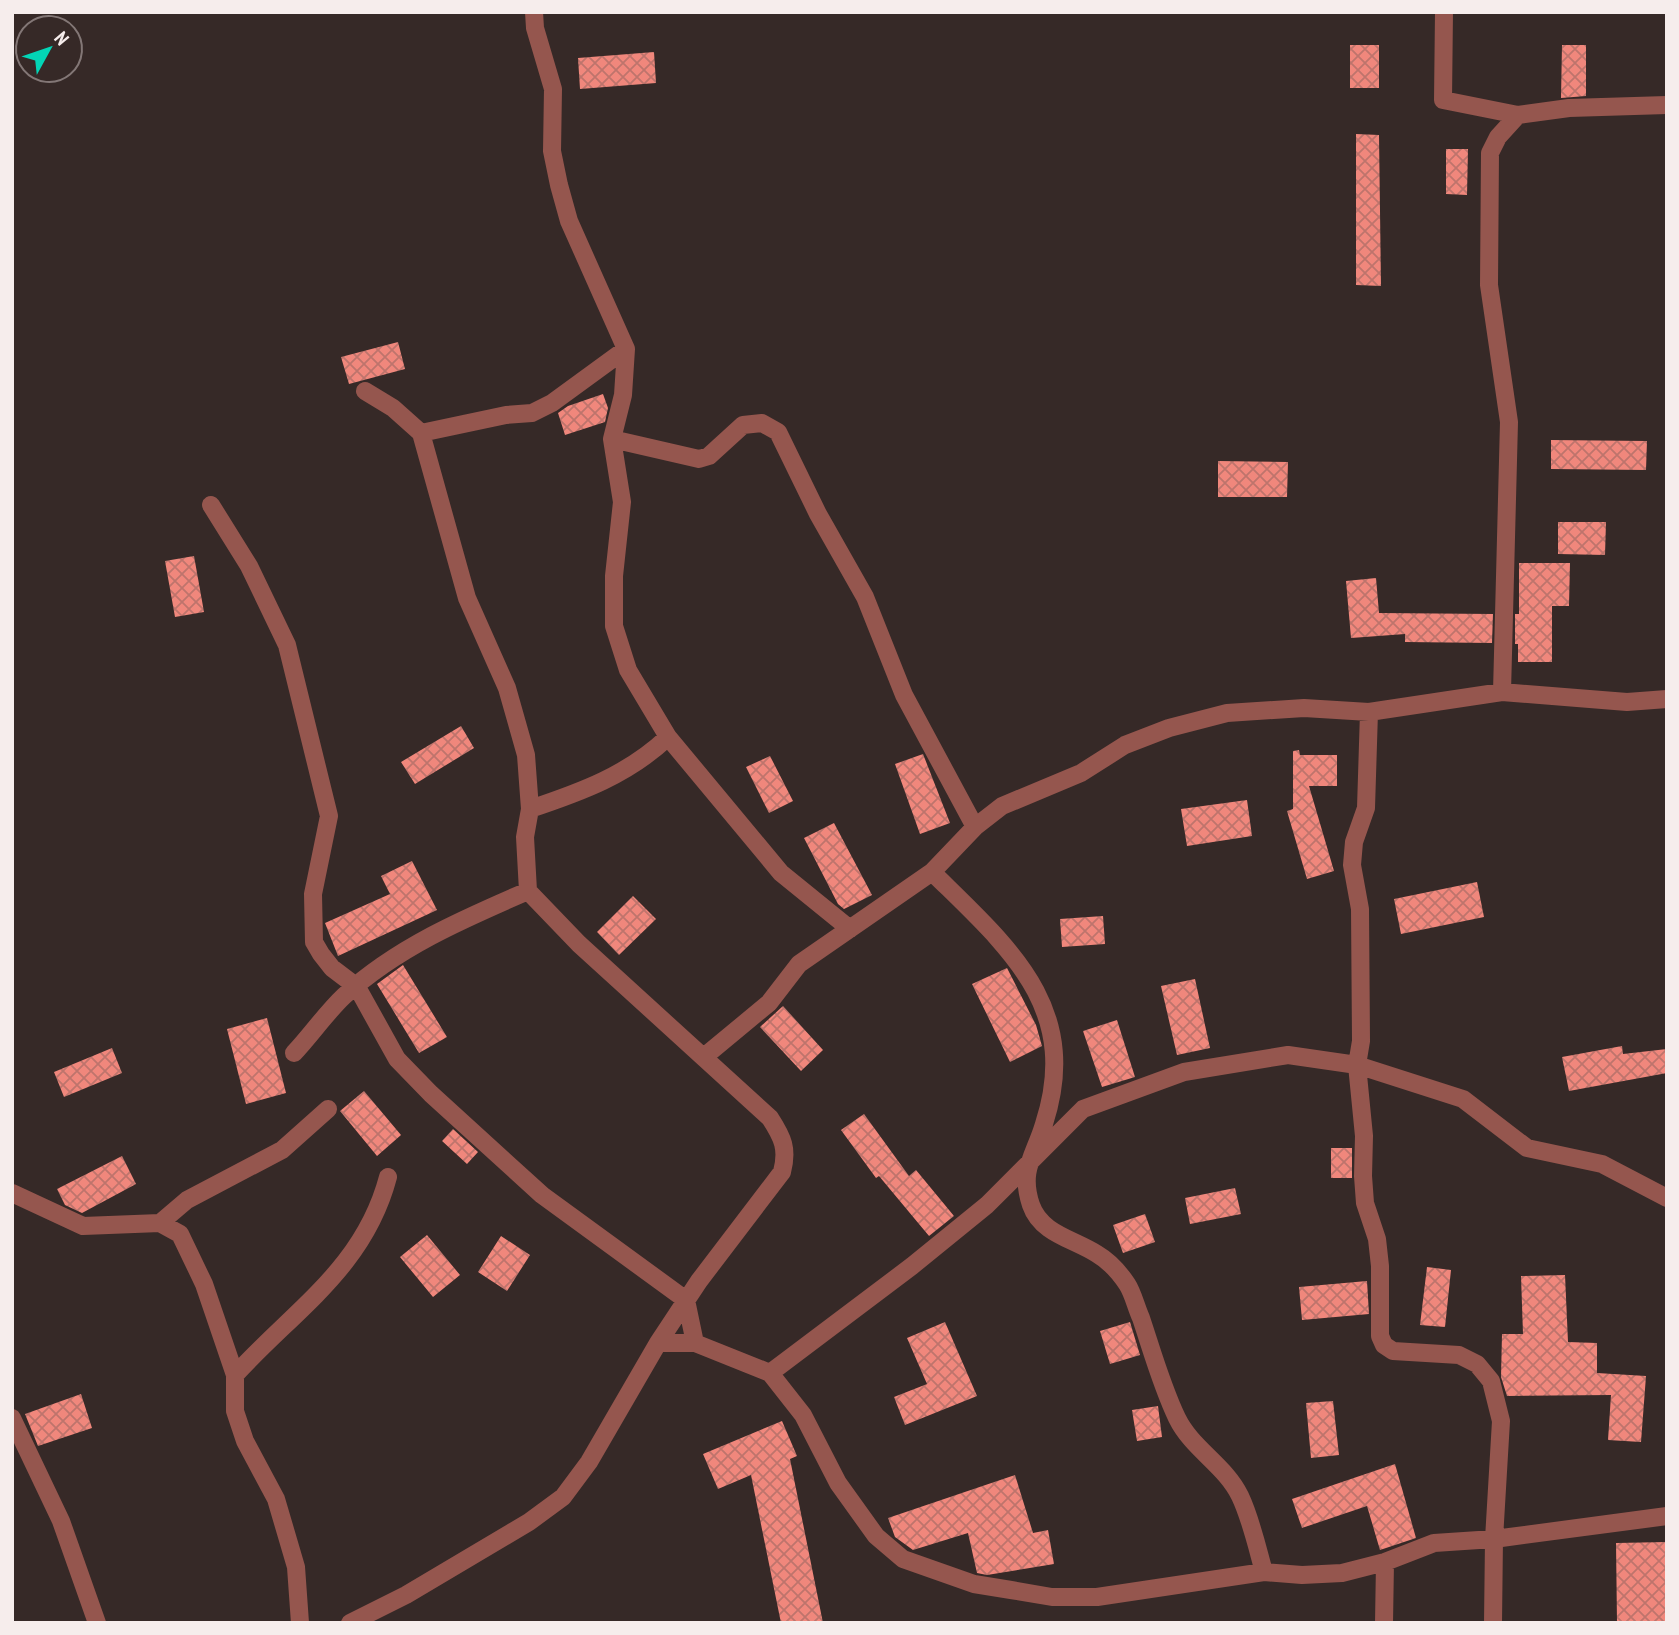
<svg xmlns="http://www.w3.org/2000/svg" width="1679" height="1635" font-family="'PT Sans Narrow',sans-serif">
	<defs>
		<pattern id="building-cross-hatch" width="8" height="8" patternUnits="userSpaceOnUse" patternTransform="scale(1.75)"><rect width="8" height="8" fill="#f0877c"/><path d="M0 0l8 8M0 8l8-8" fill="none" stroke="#be746c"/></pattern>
	</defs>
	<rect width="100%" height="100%" fill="#362927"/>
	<path fill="url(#building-cross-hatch)" d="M 1350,45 L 1379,45 L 1379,88 L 1350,88 Z
		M 1562,45 L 1586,45 L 1586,96 L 1561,98 Z
		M 654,52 L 656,83 L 580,89 L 578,58 Z
		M 1356,134 L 1379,135 L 1381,286 L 1356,285 Z
		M 1446,149 L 1468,149 L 1467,195 L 1446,194 Z
		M 398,342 L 405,369 L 349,384 L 341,357 Z
		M 603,394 L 608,408 L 605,422 L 565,435 L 558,413 L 568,406 Z
		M 1551,440 L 1647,441 L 1646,470 L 1551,469 Z
		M 1218,461 L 1288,462 L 1287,497 L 1218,497 Z
		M 1558,522 L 1606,522 L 1605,555 L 1558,554 Z
		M 194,556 L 204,612 L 175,617 L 165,561 Z
		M 1519,563 L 1570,563 L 1569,606 L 1552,606 L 1552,662 L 1518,662 L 1518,644 L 1515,644 L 1515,614 L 1519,614 Z
		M 1376,578 L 1379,613 L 1493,614 L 1492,643 L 1405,642 L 1405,634 L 1351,638 L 1346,581 Z
		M 461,726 L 474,748 L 415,784 L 401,762 Z
		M 1299,750 L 1300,755 L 1337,755 L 1337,786 L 1309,786 L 1334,871 L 1307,879 L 1287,811 L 1293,809 L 1293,751 Z
		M 923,754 L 950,823 L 920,834 L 895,764 Z
		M 770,756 L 793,801 L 769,813 L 746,767 Z
		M 1247,800 L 1252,836 L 1187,846 L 1181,809 Z
		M 834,823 L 872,895 L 844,909 L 838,904 L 804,838 Z
		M 412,861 L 437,910 L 338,956 L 325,923 L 390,894 L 381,876 Z
		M 1477,882 L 1484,917 L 1401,934 L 1394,899 Z
		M 633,896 L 656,919 L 619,955 L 597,932 Z
		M 1103,916 L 1105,944 L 1062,947 L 1060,919 Z
		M 403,965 L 447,1037 L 419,1053 L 377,984 Z
		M 1007,968 L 1036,1025 L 1042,1046 L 1010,1062 L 972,984 Z
		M 1195,979 L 1210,1048 L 1177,1055 L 1161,986 Z
		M 783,1006 L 823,1050 L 801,1071 L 760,1027 Z
		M 267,1018 L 286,1093 L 246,1104 L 227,1029 Z
		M 1117,1020 L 1135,1077 L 1102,1087 L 1083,1031 Z
		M 1622,1046 L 1623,1054 L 1667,1049 L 1667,1073 L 1569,1091 L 1562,1057 Z
		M 112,1048 L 122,1073 L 64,1097 L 54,1072 Z
		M 364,1091 L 401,1135 L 377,1156 L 340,1111 Z
		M 864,1114 L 909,1176 L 916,1170 L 954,1216 L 929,1236 L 879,1176 L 876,1178 L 841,1130 Z
		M 453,1129 L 478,1152 L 467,1164 L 442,1141 Z
		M 1331,1148 L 1352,1148 L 1352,1178 L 1331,1178 Z
		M 122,1156 L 136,1184 L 82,1213 L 65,1205 L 57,1189 Z
		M 1235,1188 L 1241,1214 L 1190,1224 L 1185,1198 Z
		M 1145,1214 L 1155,1242 L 1123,1253 L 1113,1225 Z
		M 427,1235 L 460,1275 L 433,1297 L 400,1257 Z
		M 501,1236 L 530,1255 L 507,1291 L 478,1272 Z
		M 1427,1267 L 1451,1270 L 1445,1327 L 1420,1325 Z
		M 1565,1275 L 1568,1342 L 1597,1343 L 1597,1373 L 1646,1376 L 1641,1442 L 1608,1440 L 1611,1395 L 1507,1396 L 1501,1377 L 1502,1334 L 1523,1334 L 1521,1276 Z
		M 1367,1281 L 1369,1314 L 1302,1320 L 1299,1287 Z
		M 945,1322 L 977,1396 L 905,1425 L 894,1397 L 927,1384 L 907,1338 Z
		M 1130,1322 L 1140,1355 L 1110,1364 L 1100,1331 Z
		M 81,1394 L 92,1428 L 38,1446 L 25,1414 Z
		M 1333,1401 L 1339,1455 L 1311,1458 L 1306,1403 Z
		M 1158,1406 L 1162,1437 L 1137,1441 L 1132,1410 Z
		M 782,1421 L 797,1456 L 790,1459 L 823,1623 L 781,1623 L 751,1475 L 718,1489 L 703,1454 Z
		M 1395,1464 L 1416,1538 L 1380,1550 L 1367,1506 L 1302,1528 L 1292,1499 Z
		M 1015,1475 L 1033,1533 L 1048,1530 L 1054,1564 L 987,1575 L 977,1573 L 968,1533 L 913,1550 L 895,1537 L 888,1518 Z
		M 1667,1542 L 1667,1623 L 1617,1623 L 1616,1543 Z"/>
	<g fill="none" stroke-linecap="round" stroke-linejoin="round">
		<path stroke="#95564e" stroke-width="18" d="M 534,12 L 535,28 L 553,89 L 552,151 L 559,185 L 569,221 L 626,349 L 623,395 L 612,439 L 622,502 L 614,576 L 614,626 L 628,670 L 668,737 L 781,873 L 850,929
			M 1444,12 L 1443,100 L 1518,115 L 1498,137 L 1490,153 L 1489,285 L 1509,422 L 1502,692
			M 1518,115 L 1569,108 L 1667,105
			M 421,433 L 506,415 L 532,413 L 552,403 L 626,349
			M 612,439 L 699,459 L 709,456 L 743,425 L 762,423 L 778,432 L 818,514 L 865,597 L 904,695 L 975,827
			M 211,505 L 249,566 L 287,645 L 329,816 L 313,894 L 314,942 L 321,954 L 332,968 L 357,987 L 397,1059 L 431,1094 L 542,1195 L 686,1300 L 695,1343
			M 1369,712 L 1366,808 L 1354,842 L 1352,865 L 1360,909 L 1361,1041 L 1357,1065 L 1364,1136 L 1363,1176 L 1365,1203 L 1377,1239 L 1380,1266 L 1380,1336 L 1384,1345 L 1393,1351 L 1459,1355 L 1477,1364 L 1491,1381 L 1501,1421 L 1494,1539 L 1493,1623
			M 530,809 C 581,792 628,775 668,737
			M 932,872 C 1008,947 1082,1007 1044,1124 C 1035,1155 1019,1170 1031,1205 C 1041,1234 1074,1239 1097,1254 C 1109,1261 1119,1272 1127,1284 C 1133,1293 1136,1307 1141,1318 C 1152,1351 1162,1387 1177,1418 C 1192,1449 1225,1465 1240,1496 C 1251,1519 1257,1547 1264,1572
			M 294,1053 C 311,1035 326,1013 344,996 C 396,948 463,919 528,891
			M 705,1056 L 769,1003 L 799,964 L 932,872 L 975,827 L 1002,806 L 1081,773 L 1125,745 L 1169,728 L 1227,713 L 1304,708 L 1369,712 L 1502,692 L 1627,702 L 1667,699
			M 12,1193 L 83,1226 L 160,1223 L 180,1234 L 204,1284 L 235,1375 L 235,1411 L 245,1441 L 276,1499 L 296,1567 L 300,1623
			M 160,1223 L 187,1200 L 282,1150 L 328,1109
			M 658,1343 L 695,1343 L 770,1373 L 803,1415 L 838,1483 L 876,1536 L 903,1559 L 974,1584 L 1011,1590 L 1052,1597 L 1097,1597 L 1264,1572 L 1302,1575 L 1342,1573 L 1385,1562 L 1434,1543 L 1494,1539 L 1667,1516
			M 770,1373 L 912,1266 L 987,1205 L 1083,1109 L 1184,1072 L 1288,1055 L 1357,1065 L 1463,1099 L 1527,1148 L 1602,1164 L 1667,1198
			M 235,1375 C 294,1310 364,1268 388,1177
			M 12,1418 L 61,1521 L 97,1623
			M 350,1623 L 406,1595 L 529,1522 L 563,1497 L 589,1462 L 658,1343 L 699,1281 L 782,1172 C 788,1149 783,1138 770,1118 L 579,944 L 528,891 L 525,837 L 530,809 L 526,755 L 507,688 L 467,598 L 421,433 L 393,408 L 365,391
			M 1384,1623 L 1385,1562"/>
	</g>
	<rect width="1679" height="1635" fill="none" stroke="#f6edec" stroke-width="28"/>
	<g transform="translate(49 49) rotate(50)"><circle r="33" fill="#362927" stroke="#837776" stroke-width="2"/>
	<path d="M0-5L12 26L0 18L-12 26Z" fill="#03d5b6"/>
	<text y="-10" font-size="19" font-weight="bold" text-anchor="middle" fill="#f6edec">N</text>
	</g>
</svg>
